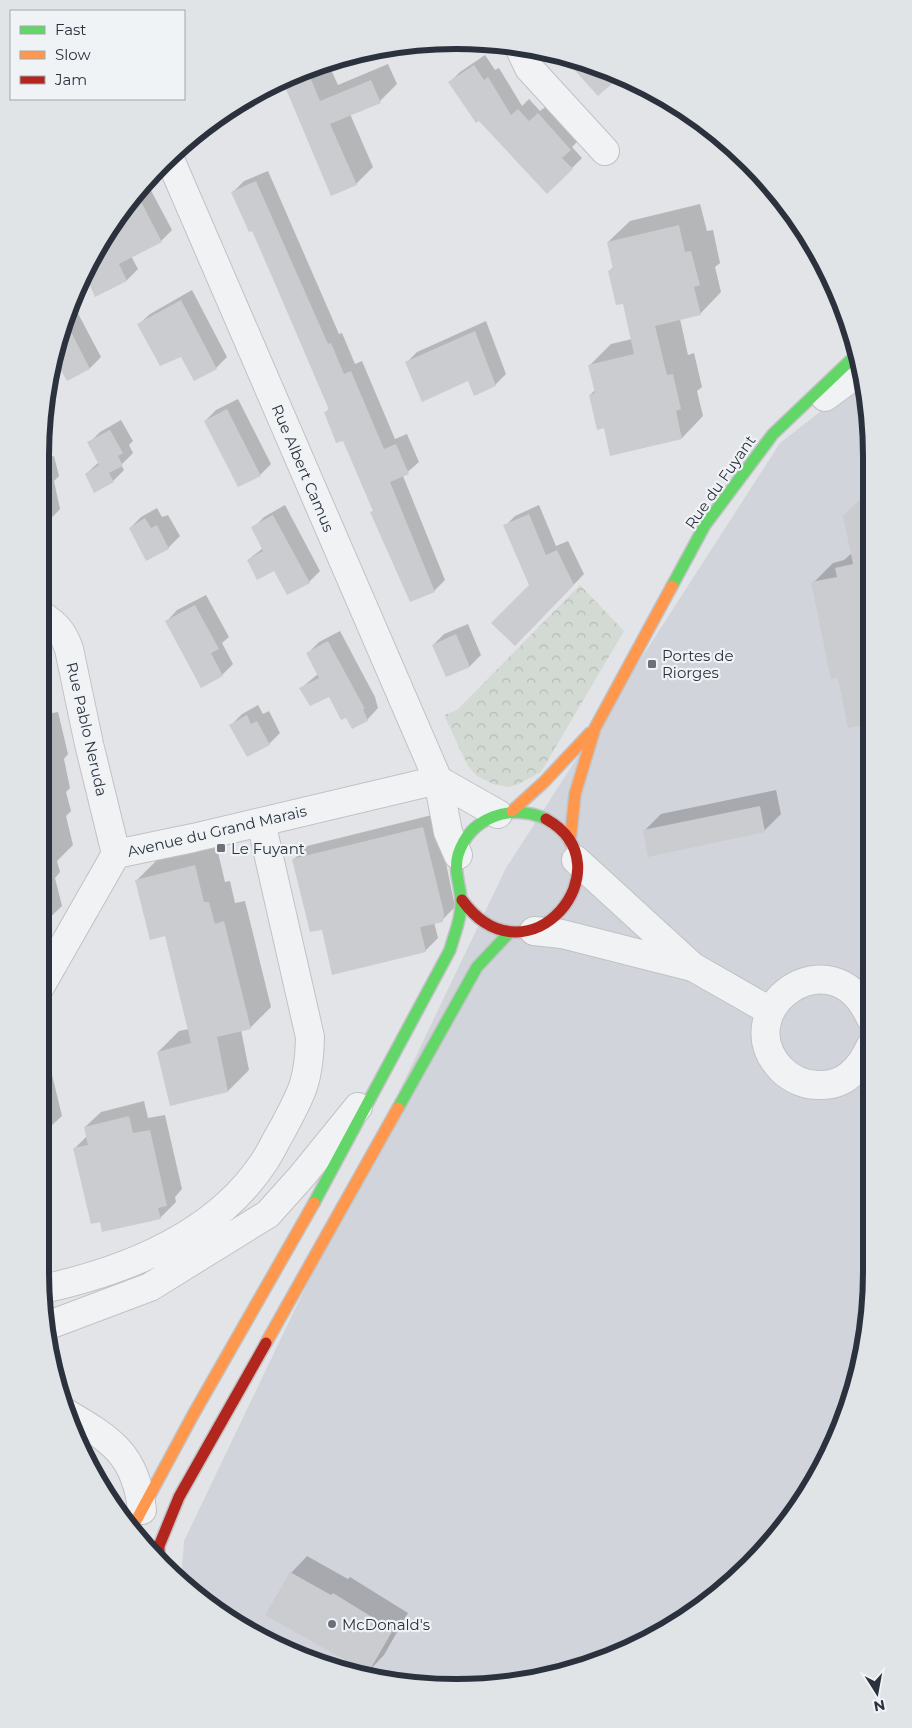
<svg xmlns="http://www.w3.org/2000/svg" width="912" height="1728" font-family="Montserrat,sans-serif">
	<defs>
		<pattern id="park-crowns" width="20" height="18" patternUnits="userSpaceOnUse" patternTransform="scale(1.25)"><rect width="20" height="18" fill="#d3dad3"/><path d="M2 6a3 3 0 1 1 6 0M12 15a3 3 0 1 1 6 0" fill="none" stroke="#b5bcb6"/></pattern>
	</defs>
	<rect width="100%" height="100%" fill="#e2e4e7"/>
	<path fill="#d1d4da" d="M 862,379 L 868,401 L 871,1299 L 858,1380 L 829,1456 L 750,1566 L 687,1618 L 615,1656 L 483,1687 L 349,1674 L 225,1618 L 193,1588 L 182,1567 L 184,1541 L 506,868 L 780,443 Z"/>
	<path fill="url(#park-crowns)" d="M 580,585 L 624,631 L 541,772 L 517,785 L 508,787 L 493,784 L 477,776 L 468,766 L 444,715 L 457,710 Z"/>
	<path fill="#0003" d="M 485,55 L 495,70 L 499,68 L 522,106 L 529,99 L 540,111 L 549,104 L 581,138 L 572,147 L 582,158 L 572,168 L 450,82 L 460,72 Z
		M 327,61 L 338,85 L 388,64 L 397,84 L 380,101 L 350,114 L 373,167 L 356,184 L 332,194 L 283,80 Z
		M 238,103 L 240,108 L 229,119 L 204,129 Z
		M 268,171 L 339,334 L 342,333 L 355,364 L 362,361 L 395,439 L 407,434 L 419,462 L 403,476 L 445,580 L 434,591 L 374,511 L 344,439 L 325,413 L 329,409 L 253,229 L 233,192 L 244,181 Z
		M 146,181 L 172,230 L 161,241 L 131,256 L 138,269 L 127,280 L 96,295 L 120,251 L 109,230 L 126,203 Z
		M 700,204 L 707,231 L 713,230 L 720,263 L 715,267 L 721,292 L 700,314 L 680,319 L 688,355 L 694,353 L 702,387 L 697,391 L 703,416 L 682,438 L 605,427 L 590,395 L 595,390 L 590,365 L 611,344 L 632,339 L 624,303 L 609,271 L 614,267 L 608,242 L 630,221 Z
		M 192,290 L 227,357 L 216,368 L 139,324 L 150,314 Z
		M 72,302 L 101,357 L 90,368 L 68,380 L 53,353 Z
		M 486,321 L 506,374 L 495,385 L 407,362 L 417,352 Z
		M 238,399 L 271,464 L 260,475 L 205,421 L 216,410 Z
		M 121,420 L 133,441 L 129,445 L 133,453 L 121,465 L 124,470 L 113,481 L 86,474 L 99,462 L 89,443 L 100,432 Z
		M 54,456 L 59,476 L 54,481 L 60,509 L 41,529 L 41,459 Z
		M 869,492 L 869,722 L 849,727 L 839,677 L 813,583 L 833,563 L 844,560 L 852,553 Z
		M 285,505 L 320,571 L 309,582 L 248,560 L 263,548 L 253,528 L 264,517 Z
		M 539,505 L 556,546 L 568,541 L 584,574 L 515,645 L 530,585 L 505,526 L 515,516 Z
		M 157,508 L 162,517 L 168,515 L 180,536 L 168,548 L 147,559 L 130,528 L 141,517 Z
		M 206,595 L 229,637 L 222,643 L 233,664 L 222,675 L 167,621 L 177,610 Z
		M 468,624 L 481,655 L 470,666 L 446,675 L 433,645 L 444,634 Z
		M 340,631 L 375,697 L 378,708 L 367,720 L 346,717 L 329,696 L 301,688 L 318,674 L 308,653 L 319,642 Z
		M 45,681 L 52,713 L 58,712 L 68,754 L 64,759 L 70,788 L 66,792 L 71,811 L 66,816 L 73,845 L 57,861 L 60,872 L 55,878 L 62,906 L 40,927 L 41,683 Z
		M 258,705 L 263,714 L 269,711 L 280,733 L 269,744 L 231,725 L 242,714 Z
		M 776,790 L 781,814 L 765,830 L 649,855 L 645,830 L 661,814 Z
		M 436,814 L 455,907 L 442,920 L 434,922 L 438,938 L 425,951 L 322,928 L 294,859 L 307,846 Z
		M 216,844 L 225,882 L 230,881 L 235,903 L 245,901 L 271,1007 L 250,1028 L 241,1030 L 249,1070 L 228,1091 L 171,1105 L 158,1052 L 179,1031 L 189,1029 L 166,935 L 137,880 L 158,859 Z
		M 48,1058 L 62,1116 L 40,1136 L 40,1060 Z
		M 144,1101 L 148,1118 L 165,1115 L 182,1189 L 175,1197 L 176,1202 L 160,1218 L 74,1149 L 87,1136 L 85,1127 L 101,1112 Z
		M 307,1556 L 348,1579 L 350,1577 L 408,1613 L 384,1655 L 368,1672 L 291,1573 Z"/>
	<path fill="#cbcccf" d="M 559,53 L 564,54 L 621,76 L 598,96 Z
		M 474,65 L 484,80 L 488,77 L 511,115 L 518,109 L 529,121 L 538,113 L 571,150 L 562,158 L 573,169 L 547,194 L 479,121 L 476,123 L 448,82 Z
		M 308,72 L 320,101 L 371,80 L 381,103 L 330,124 L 357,185 L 331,196 L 283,82 Z
		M 256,181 L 328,344 L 331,343 L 344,374 L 351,371 L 384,449 L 396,444 L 409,474 L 390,482 L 435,592 L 410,602 L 370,512 L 373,511 L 343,441 L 336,443 L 324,412 L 328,411 L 328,407 L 273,279 L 252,231 L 249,232 L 231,192 Z
		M 136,192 L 162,242 L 119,264 L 127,281 L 95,297 L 84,271 L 126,203 Z
		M 679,225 L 685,252 L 691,251 L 700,285 L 694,287 L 701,315 L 655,326 L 667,375 L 673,374 L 681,409 L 676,411 L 682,439 L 610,456 L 604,428 L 597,430 L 589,395 L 595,393 L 588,365 L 634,354 L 623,304 L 616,305 L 608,271 L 613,269 L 607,242 Z
		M 181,300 L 217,369 L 194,381 L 181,357 L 160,366 L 137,324 Z
		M 65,320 L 90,369 L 67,381 L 53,356 Z
		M 475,331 L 496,386 L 474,396 L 468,381 L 422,402 L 405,362 Z
		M 227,409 L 261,476 L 238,487 L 204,421 Z
		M 110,430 L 123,453 L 118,456 L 123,466 L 109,473 L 114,482 L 94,493 L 85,474 L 99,465 L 87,442 Z
		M 869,491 L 869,724 L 848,728 L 838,678 L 831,679 L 811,582 L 837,577 L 835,568 L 853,564 L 843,516 Z
		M 529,514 L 546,555 L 557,550 L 574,585 L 515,646 L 491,623 L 529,585 L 503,525 Z
		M 273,515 L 310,583 L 287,595 L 274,571 L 257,580 L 247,560 L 263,551 L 251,527 Z
		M 145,518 L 151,528 L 157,525 L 169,549 L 146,561 L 129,528 Z
		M 195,605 L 219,649 L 211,653 L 223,676 L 201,688 L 165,621 Z
		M 456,634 L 470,667 L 446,677 L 432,645 Z
		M 328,641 L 365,709 L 363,709 L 368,721 L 352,729 L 346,718 L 341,720 L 329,697 L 310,706 L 299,688 L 319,678 L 306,653 Z
		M 247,715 L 251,724 L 257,721 L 270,745 L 247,757 L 229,725 Z
		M 760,806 L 765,832 L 648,857 L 643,830 Z
		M 423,827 L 444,913 L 443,922 L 420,927 L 426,952 L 332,975 L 322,930 L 310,932 L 292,859 Z
		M 195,865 L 204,902 L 209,902 L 215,924 L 224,921 L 251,1029 L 217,1037 L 228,1092 L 170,1106 L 157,1052 L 191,1043 L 165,936 L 150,940 L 135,880 Z
		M 129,1116 L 133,1133 L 150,1130 L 167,1206 L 158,1208 L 161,1219 L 102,1232 L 100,1222 L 91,1224 L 73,1148 L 88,1145 L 84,1127 Z
		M 290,1572 L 331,1595 L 333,1593 L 393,1630 L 368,1673 L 265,1615 Z"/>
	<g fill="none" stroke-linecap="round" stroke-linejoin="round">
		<g stroke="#c1c2c5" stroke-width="30">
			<path id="street" d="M 519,47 L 529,68 L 605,151
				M 169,157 L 438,780 L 448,832 L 458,855
				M 825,397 L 860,371
				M 41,615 C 56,624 63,632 69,649 L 89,744 L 116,854
				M 438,780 L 498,814
				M 576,860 L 693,967 L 770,1011
				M 534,931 L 562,934 L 692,967
				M 40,987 L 116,854 L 193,838 L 438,780
				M 870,1017 C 832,932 726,1010 781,1069 C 792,1080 807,1086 822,1085 C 846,1085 861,1067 870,1047
				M 43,1289 C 125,1271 216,1235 264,1162 C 270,1153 275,1142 281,1132 C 302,1093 309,1082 310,1037 L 261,822
				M 49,1325 L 150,1287 L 268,1214 L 302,1176 L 358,1107
				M 66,1413 C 112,1440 136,1455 142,1510"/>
		</g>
		<g stroke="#c1c2c5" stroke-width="14">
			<path id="fast" d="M 672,586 L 705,525 L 773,434 L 856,355
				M 398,1108 L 477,967 L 509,933
				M 314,1203 L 450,950 C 454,935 461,920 461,905 C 462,888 453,873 458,855 C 470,817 511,803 546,819"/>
		</g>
		<g stroke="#c1c2c5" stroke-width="14">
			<path id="slow" d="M 512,811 L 544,782 L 590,733
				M 570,842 L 575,794 L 595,728 L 672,586
				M 266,1343 L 398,1108
				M 131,1530 L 193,1415 L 314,1203"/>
		</g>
		<g stroke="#c1c2c5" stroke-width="14">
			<path id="jam" d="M 462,900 C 528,990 630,866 546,819
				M 159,1556 L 159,1546 L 179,1497 L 266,1343"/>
		</g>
		<use href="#street" stroke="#f1f2f4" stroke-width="28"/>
		<use href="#fast" stroke="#63d668" stroke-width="11"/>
		<use href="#slow" stroke="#ff974d" stroke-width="11"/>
		<use href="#jam" stroke="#b3261e" stroke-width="11"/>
	</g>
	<g fill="#6b7079" stroke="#f0f3f6" stroke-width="2">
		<rect x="647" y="659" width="10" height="10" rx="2.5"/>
		<rect x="216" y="843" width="10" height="10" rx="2.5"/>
		<circle cx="332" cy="1624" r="5"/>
	</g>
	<g text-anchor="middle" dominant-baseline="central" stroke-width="4.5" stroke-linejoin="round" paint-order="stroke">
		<g font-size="15" fill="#2b323e" stroke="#f0f3f6">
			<text transform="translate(303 468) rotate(67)">Rue Albert Camus</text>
			<text transform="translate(720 482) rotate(-55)">Rue du Fuyant</text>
			<text transform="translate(87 729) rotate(77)">Rue Pablo Neruda</text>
			<text transform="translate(217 831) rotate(-13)">Avenue du Grand Marais</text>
		</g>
		<g font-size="15" fill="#2b323e" stroke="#f0f3f6" text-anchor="start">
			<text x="662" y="655">Portes de<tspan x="662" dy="17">Riorges</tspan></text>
			<text x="231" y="848">Le Fuyant</text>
			<text x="342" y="1624">McDonald's</text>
		</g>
	</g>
	<path d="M0 0H912V1728H0ZM456 49H456A407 407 0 0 1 863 456V1272A407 407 0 0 1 456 1679H456A407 407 0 0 1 49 1272V456A407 407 0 0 1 456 49Z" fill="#e0e4e7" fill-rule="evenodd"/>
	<path fill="none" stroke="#2b323e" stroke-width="6" d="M456 49H456A407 407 0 0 1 863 456V1272A407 407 0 0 1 456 1679H456A407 407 0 0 1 49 1272V456A407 407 0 0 1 456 49Z"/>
	<rect x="10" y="10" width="175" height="90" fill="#f0f3f6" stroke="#a1a6ac"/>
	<rect x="20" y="26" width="25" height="8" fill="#63d668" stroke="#a1a6ac"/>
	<text x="55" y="35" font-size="15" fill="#2b323e">Fast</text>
	<rect x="20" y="51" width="25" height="8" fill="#ff974d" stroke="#a1a6ac"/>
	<text x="55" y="60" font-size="15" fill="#2b323e">Slow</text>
	<rect x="20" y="76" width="25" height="8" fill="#b3261e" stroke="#a1a6ac"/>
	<text x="55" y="85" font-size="15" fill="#2b323e">Jam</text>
	<g transform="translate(877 1693) rotate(169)" stroke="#f0f3f6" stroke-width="4" paint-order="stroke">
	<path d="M0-4L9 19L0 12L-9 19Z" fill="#2b323e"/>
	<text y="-8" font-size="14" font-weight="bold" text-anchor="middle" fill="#2b323e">N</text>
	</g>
</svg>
